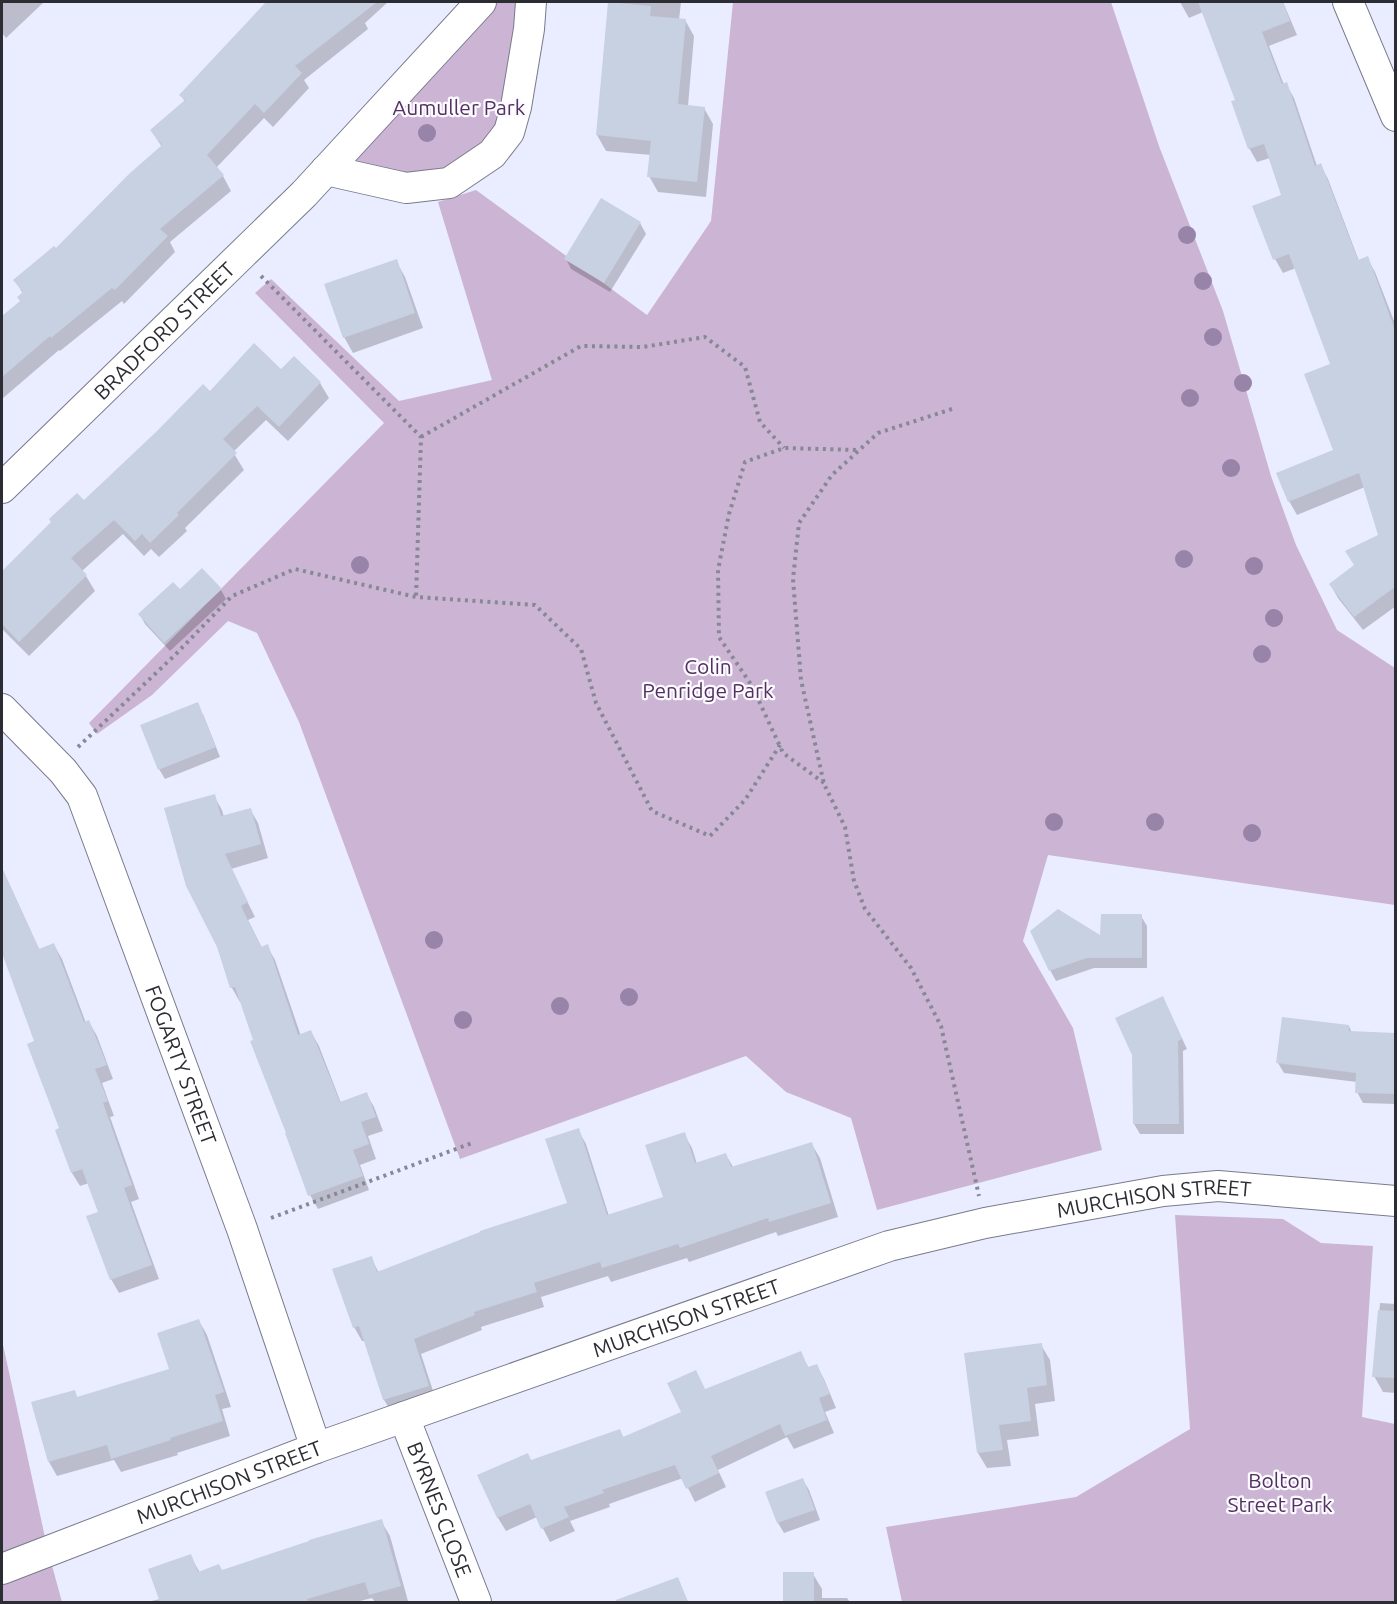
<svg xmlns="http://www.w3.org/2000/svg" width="1397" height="1604" font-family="Ubuntu,sans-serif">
	<rect width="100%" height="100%" fill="#eaedff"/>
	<path fill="#ccb5d4" d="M 488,2 L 528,2 L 500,135 L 473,160 L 401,181 L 350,164 Z
		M 733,2 L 1111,2 L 1159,146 L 1223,311 L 1271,476 L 1296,545 L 1337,630 L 1395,668 L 1395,905 L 1048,855 L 1023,941 L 1073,1028 L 1102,1150 L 877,1210 L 851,1118 L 786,1092 L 746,1056 L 460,1159 L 299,722 L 257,633 L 228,621 L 152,695 L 97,734 L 89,723 L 384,423 L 255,293 L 271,279 L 399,401 L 492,380 L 438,202 L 476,190 L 647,315 L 711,221 Z
		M 1175,1215 L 1283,1219 L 1321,1243 L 1373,1246 L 1362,1417 L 1395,1424 L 1395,1602 L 902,1602 L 886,1527 L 1076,1497 L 1190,1429 Z
		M 2,1340 L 48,1551 L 62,1602 L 2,1602 Z"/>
	<path fill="#0003" d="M 2,2 L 44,2 L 6,38 L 2,33 Z
		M 268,2 L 388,2 L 365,23 L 368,29 L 304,80 L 309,88 L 273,127 L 264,118 L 216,168 L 223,176 L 231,191 L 170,242 L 175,252 L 124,304 L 122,301 L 60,351 L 59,350 L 2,399 L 2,318 L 21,302 L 23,294 L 15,280 L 56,250 L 162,147 L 151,130 L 185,102 L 181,95 Z
		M 610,2 L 681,2 L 679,20 L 685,20 L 694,36 L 688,106 L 704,108 L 713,124 L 706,197 L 658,192 L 649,176 L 651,155 L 606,151 L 597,135 Z
		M 1180,2 L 1283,2 L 1297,35 L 1269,46 L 1284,85 L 1286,84 L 1294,98 L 1317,166 L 1320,165 L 1328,179 L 1359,261 L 1367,258 L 1375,272 L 1396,326 L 1396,606 L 1363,630 L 1338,598 L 1330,584 L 1355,566 L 1380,536 L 1365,487 L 1297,515 L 1289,501 L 1335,451 L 1332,365 L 1296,268 L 1283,273 L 1275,259 L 1283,196 L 1270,158 L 1257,162 L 1249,148 L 1237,101 L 1203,12 L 1189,18 Z
		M 640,223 L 646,234 L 610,292 L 571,269 L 566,259 Z
		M 396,261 L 405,277 L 423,328 L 353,353 L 344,337 Z
		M 281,371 L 320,383 L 329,398 L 288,441 L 266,420 L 233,452 L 244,470 L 185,528 L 187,531 L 159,557 L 151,549 L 144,556 L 123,534 L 82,571 L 86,576 L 95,591 L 29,656 L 2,629 L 2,573 L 53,522 L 84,502 L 210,393 Z
		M 221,590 L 226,599 L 170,651 L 145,624 L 140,615 L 180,592 Z
		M 203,714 L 220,757 L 165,779 L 159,769 Z
		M 214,796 L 222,810 L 224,817 L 250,809 L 258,823 L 268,858 L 231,869 L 255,917 L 248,920 L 262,948 L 267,946 L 275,960 L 301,1036 L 311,1032 L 319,1046 L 341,1103 L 366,1093 L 374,1107 L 383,1131 L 368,1136 L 376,1159 L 360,1165 L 369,1190 L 318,1209 L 310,1195 L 241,1001 L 240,1002 L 232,988 L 218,947 Z
		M 2,868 L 40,951 L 54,945 L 62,959 L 86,1023 L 89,1022 L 97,1036 L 113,1079 L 102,1083 L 114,1116 L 110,1117 L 139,1199 L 131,1202 L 159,1279 L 119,1293 L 111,1279 L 100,1213 L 89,1183 L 80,1186 L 72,1173 L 57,1131 L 61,1129 L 36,1042 L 4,954 L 2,955 L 2,940 L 4,939 L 3,936 L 2,937 Z
		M 1141,916 L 1147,926 L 1147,968 L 1094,968 L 1056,981 L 1050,970 L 1102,937 Z
		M 1168,1008 L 1187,1049 L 1183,1051 L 1184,1134 L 1140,1134 L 1134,1124 Z
		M 1349,1026 L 1352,1033 L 1396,1035 L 1396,1104 L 1363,1103 L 1357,1092 L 1357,1082 L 1284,1073 L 1278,1063 Z
		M 578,1130 L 586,1144 L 609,1216 L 664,1198 L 684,1134 L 692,1148 L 697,1164 L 726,1155 L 733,1167 L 811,1143 L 820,1158 L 838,1217 L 778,1236 L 776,1232 L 689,1262 L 687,1258 L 611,1282 L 608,1276 L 541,1297 L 544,1307 L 481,1327 L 482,1330 L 421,1354 L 436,1400 L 393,1414 L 384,1400 L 365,1341 L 362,1341 L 354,1327 L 371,1258 L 379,1273 L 568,1204 Z
		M 1380,1303 L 1396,1304 L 1396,1393 L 1383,1392 L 1374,1376 Z
		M 199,1321 L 207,1335 L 231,1407 L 222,1409 L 230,1436 L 177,1453 L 178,1455 L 121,1472 L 114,1460 L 57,1476 L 49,1462 L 74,1392 L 78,1398 L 171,1370 Z
		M 1041,1345 L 1050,1360 L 1055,1401 L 1035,1404 L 1039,1436 L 1007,1440 L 1011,1466 L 987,1468 L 978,1453 Z
		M 800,1353 L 809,1368 L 817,1366 L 824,1379 L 836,1408 L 825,1412 L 834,1433 L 794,1449 L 787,1437 L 718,1470 L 726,1487 L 695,1502 L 683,1478 L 609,1504 L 610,1507 L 570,1521 L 575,1531 L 550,1542 L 537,1517 L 506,1531 L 498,1518 L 479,1476 L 531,1462 L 620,1431 L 624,1438 L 683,1412 L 706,1391 Z
		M 803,1480 L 809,1490 L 820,1520 L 784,1533 L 778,1523 L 767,1493 Z
		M 381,1521 L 390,1536 L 408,1601 L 375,1602 L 372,1598 L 356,1602 L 147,1602 L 160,1599 L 190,1555 L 200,1573 L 222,1572 Z
		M 784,1574 L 813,1574 L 822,1589 L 822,1598 L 847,1598 L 850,1602 L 784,1602 Z
		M 677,1579 L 688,1602 L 644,1602 L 640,1593 Z"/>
	<path fill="#c8d1e1" d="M 266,2 L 377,2 L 295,66 L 302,73 L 264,113 L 255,104 L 207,155 L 224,175 L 160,229 L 168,236 L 115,290 L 112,288 L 51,338 L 50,336 L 2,377 L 2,316 L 20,301 L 17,297 L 23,292 L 13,280 L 54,246 L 56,248 L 129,174 L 162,145 L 150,130 L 185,100 L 179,95 Z
		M 608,2 L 651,6 L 650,16 L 686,19 L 678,104 L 705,107 L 697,182 L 647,177 L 651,141 L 596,135 Z
		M 1198,2 L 1283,2 L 1290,21 L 1262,32 L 1282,84 L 1287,82 L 1315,166 L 1321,163 L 1358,260 L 1368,256 L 1395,330 L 1395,587 L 1354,617 L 1329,584 L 1354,565 L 1345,551 L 1378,535 L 1359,473 L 1288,502 L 1276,473 L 1333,450 L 1304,374 L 1330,364 L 1289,254 L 1273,260 L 1252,206 L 1281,195 L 1264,144 L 1248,149 L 1231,101 L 1235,100 Z
		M 601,198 L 641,222 L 604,283 L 564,259 Z
		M 397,259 L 415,313 L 343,338 L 324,284 Z
		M 254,343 L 281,369 L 294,356 L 321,382 L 279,427 L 257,406 L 223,439 L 237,453 L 177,513 L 179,515 L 150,543 L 142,534 L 135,541 L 114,520 L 71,558 L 87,575 L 19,642 L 2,624 L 2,571 L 51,522 L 49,519 L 77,493 L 84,500 L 157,431 L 203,384 L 210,391 Z
		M 202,568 L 222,589 L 164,643 L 138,614 L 173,582 L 180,589 Z
		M 198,702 L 216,747 L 158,770 L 140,725 Z
		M 215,794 L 221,816 L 251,808 L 261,844 L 225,854 L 248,902 L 241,906 L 261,947 L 268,944 L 298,1035 L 311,1030 L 340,1102 L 367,1092 L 376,1117 L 361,1122 L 369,1144 L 353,1150 L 363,1176 L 308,1196 L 285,1133 L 286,1133 L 250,1041 L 253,1040 L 235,987 L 230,988 L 217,947 L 186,886 L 164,808 Z
		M 2,868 L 39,949 L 54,943 L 84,1022 L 89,1020 L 107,1065 L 95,1069 L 108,1101 L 103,1103 L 132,1185 L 124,1188 L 152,1265 L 110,1280 L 86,1216 L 98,1212 L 82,1169 L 71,1173 L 55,1130 L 59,1128 L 27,1044 L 34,1041 L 2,953 Z
		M 1058,909 L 1100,935 L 1101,914 L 1142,914 L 1142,958 L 1087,958 L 1049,971 L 1030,931 Z
		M 1163,996 L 1182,1039 L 1178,1041 L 1179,1124 L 1133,1124 L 1132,1055 L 1115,1018 Z
		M 1282,1017 L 1349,1025 L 1349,1031 L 1395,1033 L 1395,1094 L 1355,1093 L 1356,1073 L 1276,1063 Z
		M 579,1128 L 607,1215 L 663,1197 L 645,1145 L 685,1132 L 695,1163 L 726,1153 L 731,1167 L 812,1142 L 831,1203 L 769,1222 L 768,1218 L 680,1248 L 678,1244 L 602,1268 L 600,1262 L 534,1283 L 537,1292 L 474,1312 L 475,1315 L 414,1339 L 429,1386 L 383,1400 L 359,1326 L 353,1328 L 332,1269 L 372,1256 L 377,1272 L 480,1232 L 480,1231 L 567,1203 L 545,1139 Z
		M 1378,1310 L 1395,1311 L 1395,1378 L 1372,1377 Z
		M 199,1319 L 224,1392 L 215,1395 L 223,1421 L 170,1438 L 171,1440 L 111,1459 L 107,1445 L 48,1462 L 31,1402 L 75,1390 L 77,1397 L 169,1369 L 157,1333 Z
		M 1042,1343 L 1047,1385 L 1027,1388 L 1031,1421 L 999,1425 L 1003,1450 L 977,1453 L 964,1353 Z
		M 801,1351 L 808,1367 L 817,1364 L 830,1394 L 819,1398 L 827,1420 L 785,1436 L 780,1424 L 711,1456 L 719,1473 L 686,1489 L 675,1465 L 602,1490 L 604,1493 L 564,1507 L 569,1517 L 541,1529 L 530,1504 L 497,1518 L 477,1475 L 528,1453 L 531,1460 L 620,1429 L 623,1437 L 681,1412 L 667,1383 L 696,1370 L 705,1389 Z
		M 803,1478 L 815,1510 L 777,1523 L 765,1492 Z
		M 382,1519 L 401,1586 L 369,1595 L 365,1582 L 307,1599 L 308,1602 L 160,1602 L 148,1569 L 191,1554 L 198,1572 L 219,1564 L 222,1570 L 309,1541 L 309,1540 Z
		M 783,1572 L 814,1572 L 814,1602 L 783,1602 Z
		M 678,1577 L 688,1602 L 616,1602 L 616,1600 Z"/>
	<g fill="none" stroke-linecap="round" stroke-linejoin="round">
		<g stroke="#797b8b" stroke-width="32">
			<g id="street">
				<path d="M 1348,2 L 1396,116"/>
				<path d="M 326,170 L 406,188 L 449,183 L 492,154 L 509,132 L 516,107 L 529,29 L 531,2"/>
				<path id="s1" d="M 2,488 L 304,194 L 481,2"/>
				<path id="s2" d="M 2,709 L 63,771 L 82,796 L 242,1229 L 316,1448"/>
				<path id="s3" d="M 404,1417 L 476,1602"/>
				<path id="s4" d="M 2,1569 L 316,1448 L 889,1246 L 985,1223 L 1163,1191 L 1218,1186 L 1396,1201"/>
			</g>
		</g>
		<path stroke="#878895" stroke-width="4" stroke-dasharray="3 4.5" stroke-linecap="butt" d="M 261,276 L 421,437 L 416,597
			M 952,409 L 878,433 L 832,475 L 799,523 L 793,579 L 801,680 L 824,784 L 845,827 L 854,881 L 865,909 L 911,968 L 941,1026 L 979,1196
			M 421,437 L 581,346 L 643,347 L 705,337 L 745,367 L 760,422 L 784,448
			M 78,747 L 175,655 L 232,596 L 295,569 L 416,597 L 535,605 L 581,649 L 596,703 L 652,811 L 710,836 L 745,800 L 780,745
			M 824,783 L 783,753 L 752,686 L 719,637 L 718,570 L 729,514 L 745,462 L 784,448 L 859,450
			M 271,1218 L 472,1143"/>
		<use href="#street" stroke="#fff" stroke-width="30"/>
	</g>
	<g fill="#9884a8">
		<circle cx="427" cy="133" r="9"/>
		<circle cx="1187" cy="235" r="9"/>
		<circle cx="1203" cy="281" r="9"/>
		<circle cx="1213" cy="337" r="9"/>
		<circle cx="1243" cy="383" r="9"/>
		<circle cx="1190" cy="398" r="9"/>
		<circle cx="1231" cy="468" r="9"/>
		<circle cx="1184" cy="559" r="9"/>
		<circle cx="360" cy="565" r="9"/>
		<circle cx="1254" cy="566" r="9"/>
		<circle cx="1274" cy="618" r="9"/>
		<circle cx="1262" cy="654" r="9"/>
		<circle cx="1054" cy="822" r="9"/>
		<circle cx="1155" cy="822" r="9"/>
		<circle cx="1252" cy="833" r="9"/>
		<circle cx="434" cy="940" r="9"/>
		<circle cx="629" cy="997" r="9"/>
		<circle cx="560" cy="1006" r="9"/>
		<circle cx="463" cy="1020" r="9"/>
	</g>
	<g text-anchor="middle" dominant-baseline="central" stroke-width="4.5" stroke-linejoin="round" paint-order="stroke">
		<g font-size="21" fill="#542f61" stroke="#fbfbff">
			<text x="459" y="107">Aumuller Park</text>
			<text x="708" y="666">Colin<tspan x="708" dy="24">Penridge Park</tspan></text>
			<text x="1280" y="1480">Bolton<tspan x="1280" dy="24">Street Park</tspan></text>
		</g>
		<g font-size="21" fill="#2c2c33" stroke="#fbfbff">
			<text stroke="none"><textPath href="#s1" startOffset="226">BRADFORD STREET</textPath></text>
			<text stroke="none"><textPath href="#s2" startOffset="405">FOGARTY STREET</textPath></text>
			<text stroke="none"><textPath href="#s4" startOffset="1214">MURCHISON STREET</textPath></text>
			<text stroke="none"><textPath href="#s4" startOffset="729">MURCHISON STREET</textPath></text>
			<text stroke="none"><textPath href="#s4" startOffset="243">MURCHISON STREET</textPath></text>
			<text stroke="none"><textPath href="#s3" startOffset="99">BYRNES CLOSE</textPath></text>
		</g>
	</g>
	<rect width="1397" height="1604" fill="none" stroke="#2c2c33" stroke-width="6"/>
</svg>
